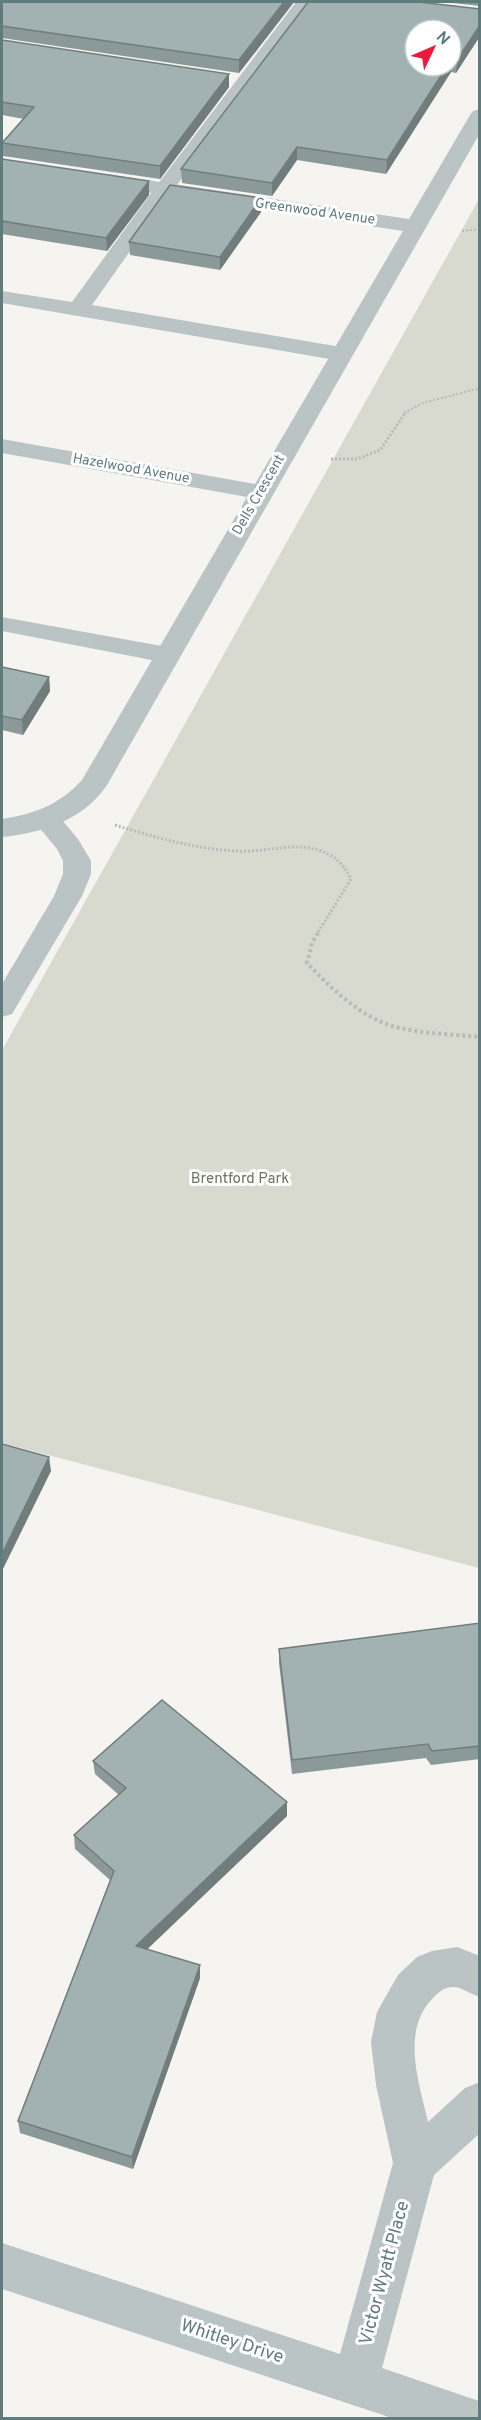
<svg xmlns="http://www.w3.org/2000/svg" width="481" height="2420" font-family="Overpass,sans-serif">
	<rect width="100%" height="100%" fill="#f5f4f1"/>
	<path fill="#d8dad0" d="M 479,199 L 479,1568 L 2,1443 L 2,1050 Z"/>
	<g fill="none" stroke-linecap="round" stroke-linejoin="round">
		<path stroke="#b5bcbc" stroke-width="2" stroke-dasharray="2 2" stroke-linecap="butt" d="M 462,231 L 480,229
			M 404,413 L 423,403 L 480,388"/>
		<path stroke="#b5bcbc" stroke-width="3" stroke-dasharray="2 2" stroke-linecap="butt" d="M 331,459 L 357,459 L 380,450 L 406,412
			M 115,825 C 154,837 195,849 236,851 C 263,853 291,842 318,850 C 334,855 344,864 351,879 L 317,934"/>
		<path stroke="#b5bcbc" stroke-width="4" stroke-dasharray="3 3" stroke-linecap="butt" d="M 318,933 L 312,943 L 307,963 C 331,988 358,1015 392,1026 C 420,1034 451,1034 480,1037"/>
		<path fill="#bbc4c4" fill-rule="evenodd" d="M 296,2 L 314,2 L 171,193 L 92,305 L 341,347 L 349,349 L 352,354 L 349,359 L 341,361 L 2,303 L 2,291 L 72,302 L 157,185 Z
			M 2,617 L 167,647 L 176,650 L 180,655 L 176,660 L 167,663 L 2,631 Z
			M 46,810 L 56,813 L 78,839 L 91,861 L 91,874 L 82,896 L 12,1014 L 2,1017 L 2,984 L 54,896 L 63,874 L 63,861 L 57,849 L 32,819 L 36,813 Z"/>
		<path fill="#bbc4c4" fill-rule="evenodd" d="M 480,109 L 480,133 L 107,785 C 84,820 42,833 2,837 L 2,819 C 34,814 59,805 82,780 L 247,497 L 2,453 L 2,439 L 255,484 L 403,231 L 106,186 L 99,184 L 96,180 L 99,176 L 106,174 L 409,219 L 470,115 L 473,111 Z
			M 457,1947 L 480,1956 L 480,1997 C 472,1995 461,1987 454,1987 C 445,1987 440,1991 434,1997 C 400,2030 419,2082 428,2122 L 465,2088 L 480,2082 L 480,2133 L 434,2175 L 382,2368 L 479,2401 L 480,2418 L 392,2418 L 2,2289 L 2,2243 L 340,2354 L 393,2163 L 376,2085 L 371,2042 L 377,2012 L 398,1975 L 417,1957 L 432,1951 Z"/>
	</g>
	<path fill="#8b9999" d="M 2,2 L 294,2 L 239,73 L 2,38 Z
		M 443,2 L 480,2 L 480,6 Z
		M 480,9 L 480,36 L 456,73 L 451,72 L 386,174 L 297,160 L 272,196 L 182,183 L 181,169 Z
		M 2,40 L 229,74 L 229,87 L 160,179 L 3,156 L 2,143 L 24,119 L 2,115 Z
		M 2,159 L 149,181 L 149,195 L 107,251 L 2,234 Z
		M 261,198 L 261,212 L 220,270 L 130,255 L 129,242 Z
		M 2,667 L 49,677 L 50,691 L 23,735 L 2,730 Z
		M 480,1623 L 480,1759 L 431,1765 L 426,1758 L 292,1774 L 279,1663 L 279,1649 Z
		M 93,1761 L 287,1802 L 287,1816 L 147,1949 L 200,1965 L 200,1978 L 133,2169 L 20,2133 L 18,2121 L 110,1880 L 75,1849 L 74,1835 L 119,1795 L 95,1774 Z"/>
	<path fill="#717d7d" d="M 284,2 L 294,2 L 239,73 L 239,60 Z
		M 480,25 L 480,36 L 456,73 L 457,60 Z
		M 451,59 L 451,72 L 386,174 L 387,160 L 447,66 L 451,66 Z
		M 229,74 L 229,87 L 160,179 L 160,166 Z
		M 297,147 L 297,160 L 272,196 L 272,183 Z
		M 149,181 L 149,195 L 107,251 L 106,238 Z
		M 261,198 L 261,212 L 220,270 L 220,257 Z
		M 49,677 L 50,691 L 23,735 L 22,720 Z
		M 49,1457 L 51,1471 L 2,1571 L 2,1554 Z
		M 287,1802 L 287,1816 L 137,1959 L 136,1946 Z
		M 200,1965 L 200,1978 L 133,2169 L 132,2157 Z"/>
	<path fill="#a2b2b2" stroke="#717d7d" stroke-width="1.5" d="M 2,2 L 284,2 L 239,60 L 2,26 Z
		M 308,2 L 419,2 L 480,9 L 480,25 L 457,60 L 451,60 L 451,30 L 415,30 L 415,66 L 447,66 L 387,160 L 297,147 L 272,183 L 181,169 Z
		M 2,40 L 229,74 L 160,166 L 2,143 L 34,107 L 2,102 Z
		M 2,159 L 149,181 L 106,238 L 2,221 Z
		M 170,185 L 261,198 L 220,257 L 129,242 Z
		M 2,667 L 49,677 L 22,720 L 2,716 Z
		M 2,1444 L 49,1457 L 2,1554 Z
		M 480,1623 L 480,1746 L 432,1751 L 428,1744 L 292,1760 L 279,1649 Z
		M 162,1700 L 287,1802 L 136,1946 L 200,1965 L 132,2157 L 18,2121 L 114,1871 L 74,1835 L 126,1788 L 93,1761 Z"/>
	<g text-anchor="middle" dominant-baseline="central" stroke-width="6" stroke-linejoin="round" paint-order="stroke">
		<g font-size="14" fill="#5e7c7e" stroke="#fff">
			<text transform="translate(315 212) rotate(8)">Greenwood Avenue</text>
			<text transform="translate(131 469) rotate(10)">Hazelwood Avenue</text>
			<text transform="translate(259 495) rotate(-60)">Dells Crescent</text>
		</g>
		<g font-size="15" fill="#6b765e" stroke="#fff">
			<text x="240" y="1179">Brentford Park</text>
		</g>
		<g font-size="18" fill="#5e7c7e" stroke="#fff">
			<text transform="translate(385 2273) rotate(-75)">Victor Wyatt Place</text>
			<text transform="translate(232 2342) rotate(18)">Whitley Drive</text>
		</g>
	</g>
	<rect width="481" height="2420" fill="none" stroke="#5e7c7e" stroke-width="6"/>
	<g transform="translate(433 48) rotate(46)"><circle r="28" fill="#ffffff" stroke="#bfcbcb" stroke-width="1.5"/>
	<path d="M0-4.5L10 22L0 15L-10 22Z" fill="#ec1a3a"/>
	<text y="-9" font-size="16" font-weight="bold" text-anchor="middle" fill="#5e7c7e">N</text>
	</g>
</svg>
